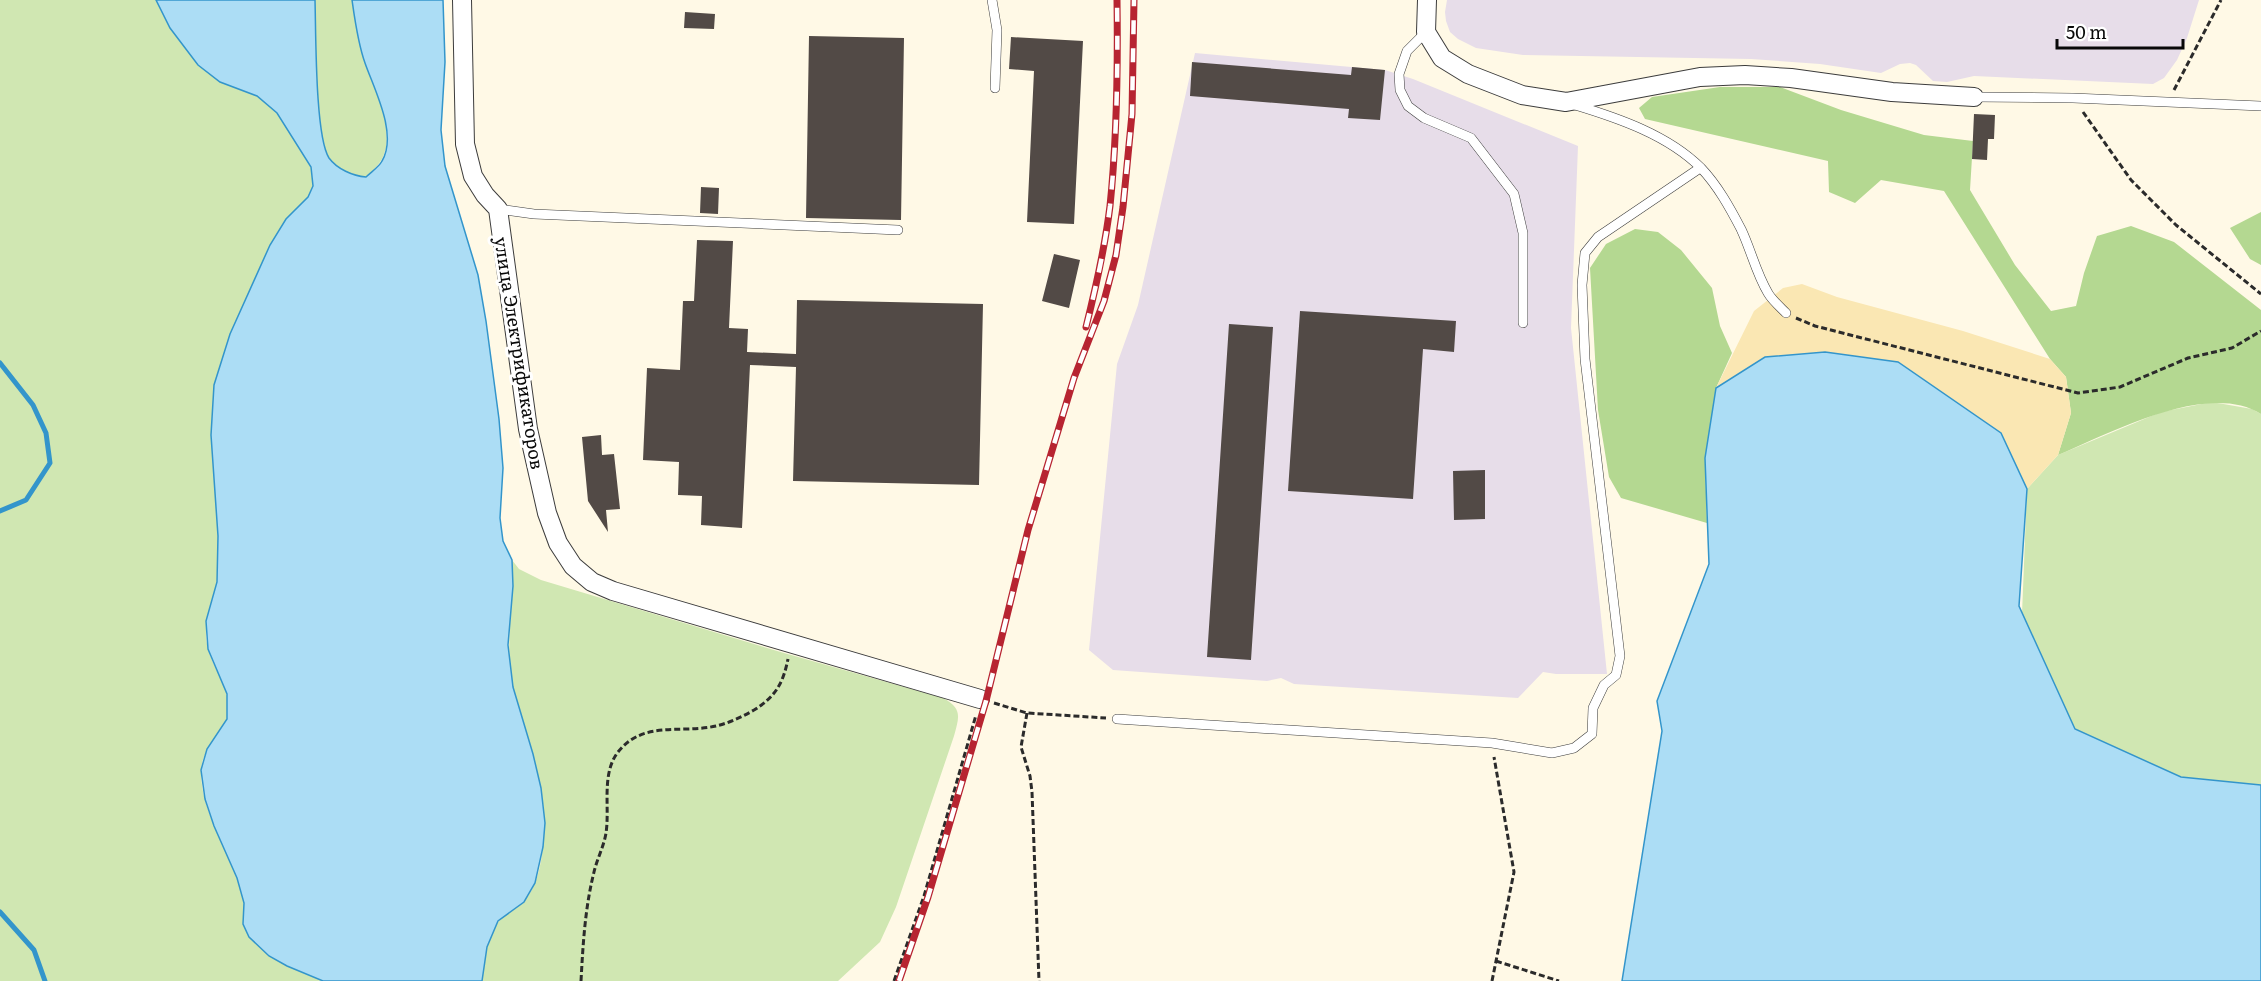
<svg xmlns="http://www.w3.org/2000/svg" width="2261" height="981" font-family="Literata,serif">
	<rect width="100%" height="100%" fill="#fff9e6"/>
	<path fill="#e7dde9" d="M 1447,0 L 2199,0 L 2187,38 L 2177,60 L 2164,78 L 2153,84 L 1974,76 L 1947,82 L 1933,81 L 1916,65 L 1910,63 L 1900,64 L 1881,73 L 1820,64 L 1751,59 L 1523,55 L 1476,48 L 1458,39 L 1450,32 L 1446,21 L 1445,12 Z
		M 1195,53 L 1385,70 L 1413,79 L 1578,146 L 1571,328 L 1607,674 L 1556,674 L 1543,672 L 1518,698 L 1294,684 L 1281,678 L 1267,681 L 1113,670 L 1089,650 L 1117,364 L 1138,305 Z"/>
	<path fill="#d0e7b2" d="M 0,0 L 156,0 L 170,28 L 220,82 L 257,96 L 277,113 L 302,150 L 311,168 L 313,186 L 308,197 L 286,219 L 218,536 C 218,551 219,567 217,582 C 214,607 201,620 208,649 C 214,672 234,692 227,718 C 222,736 202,747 201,771 C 201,819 235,856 244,901 C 245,908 243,916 243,924 L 323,981 L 0,981 Z
		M 315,0 L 352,0 L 354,15 C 363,45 394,124 385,151 C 382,163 374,169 366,177 C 353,176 337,170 329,158 C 315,136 316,31 315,0 Z
		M 2212,402 L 2252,409 L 2261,414 L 2261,785 L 2181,777 L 2075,729 L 2022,614 L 2027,489 L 2058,455 L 2161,412 Z
		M 512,560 L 519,569 L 541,580 L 784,653 L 943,698 C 963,709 959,717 954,736 L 896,907 L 880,942 L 838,981 L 482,981 C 484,963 486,935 499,921 C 506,913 518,909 524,901 C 537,887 541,865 543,846 C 551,790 524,740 513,687 C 504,645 514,603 512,560 Z"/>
	<path fill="#b4d891" d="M 1720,87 L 1780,87 L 1841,110 L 1924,135 L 1973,141 L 1970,190 L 2015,265 L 2051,311 L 2076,306 L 2084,273 L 2097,236 L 2131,226 L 2174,242 L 2261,310 L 2261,414 C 2208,380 2110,433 2058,455 L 2071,413 L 2066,377 L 2050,359 L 1944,191 L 1881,180 L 1855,203 L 1829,192 L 1828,161 L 1645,119 L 1639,108 L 1652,97 Z
		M 2261,212 L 2261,265 L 2250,259 L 2230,228 Z
		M 1635,229 L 1658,232 L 1681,250 L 1712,288 L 1720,326 L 1732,353 L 1716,388 L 1705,462 L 1707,523 L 1621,498 L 1609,477 L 1598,410 L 1590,268 L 1606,244 Z"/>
	<path fill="#fae7b3" d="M 1802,284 L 1837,297 L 1963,331 L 2050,359 L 2066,377 L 2071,413 L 2058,455 L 2027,489 L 2001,433 L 1716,388 L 1754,311 L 1783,288 Z"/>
	<path fill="#acddf5" stroke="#3395cb" stroke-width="1.5" d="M 156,0 L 315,0 C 316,32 315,136 329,158 C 337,169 353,176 366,177 C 371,172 379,167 382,161 C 398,134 374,89 365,63 C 358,44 355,21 352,0 L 443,0 L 445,62 L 441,130 L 445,166 L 478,275 L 486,321 L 499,419 L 503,468 L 500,518 L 503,541 L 512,560 L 513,586 L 508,645 L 513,687 L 533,754 L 541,788 L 545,823 L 543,847 L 535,883 L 524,902 L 498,921 L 487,947 L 482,981 L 323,981 L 287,966 L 269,956 L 249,937 L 243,924 L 244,903 L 237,878 L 214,826 L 205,799 L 201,770 L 207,749 L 227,719 L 227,694 L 208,649 L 206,621 L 217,582 L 218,536 L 211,435 L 214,385 L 230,334 L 270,245 L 286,219 L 308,197 L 313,186 L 311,167 L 277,113 L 257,96 L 220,82 L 198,65 L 170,28 Z
		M 1825,352 L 1898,362 L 2001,433 L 2027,489 L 2019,606 L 2075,729 L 2181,777 L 2261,785 L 2261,981 L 1622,981 L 1662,731 L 1657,701 L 1709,564 L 1705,458 L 1716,388 L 1765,357 Z"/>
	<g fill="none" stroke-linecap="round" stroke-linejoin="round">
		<path stroke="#3395cb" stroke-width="5" d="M 0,363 L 33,405 L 46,433 L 50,463 L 26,500 L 0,511
			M 0,912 L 34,950 L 45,981"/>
	</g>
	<path fill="#524a46" d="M 685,12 L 715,14 L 714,29 L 684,28 Z
		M 809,36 L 904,38 L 901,220 L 806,218 Z
		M 1011,37 L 1083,41 L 1074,224 L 1027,222 L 1034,71 L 1009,69 Z
		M 1192,62 L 1351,75 L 1352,67 L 1385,70 L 1380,120 L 1348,118 L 1349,109 L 1190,96 Z
		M 1974,114 L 1995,115 L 1994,139 L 1988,139 L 1987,160 L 1972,159 Z
		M 701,187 L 719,188 L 718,214 L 700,213 Z
		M 697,240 L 733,241 L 729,328 L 748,329 L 747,352 L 796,354 L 797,300 L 983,304 L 979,485 L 793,481 L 796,367 L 750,365 L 742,528 L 701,525 L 702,496 L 678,495 L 679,462 L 643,460 L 647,368 L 680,370 L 683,301 L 694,301 Z
		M 1054,254 L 1080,260 L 1069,308 L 1042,301 Z
		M 1300,311 L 1456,321 L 1454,352 L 1423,349 L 1413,499 L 1288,491 Z
		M 1229,324 L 1273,327 L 1251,660 L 1207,657 Z
		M 601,435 L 602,455 L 614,454 L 620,509 L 606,510 L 608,532 L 588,501 L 582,437 Z
		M 1485,470 L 1485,519 L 1454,520 L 1453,471 Z"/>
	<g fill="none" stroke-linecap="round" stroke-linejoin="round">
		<g stroke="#3c3c3c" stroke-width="10">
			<path id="lane" d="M 992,0 L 997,30 L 995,88
				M 1426,32 L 1407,51 L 1399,74 L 1400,90 L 1408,106 L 1424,118 L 1471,138 L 1514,194 L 1523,233 L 1523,323
				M 1974,97 L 2073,98 L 2261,106
				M 1575,105 C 1618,118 1668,135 1701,168 C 1718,186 1730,208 1741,229 C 1751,250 1756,273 1768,293 C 1772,300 1780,307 1786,313
				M 498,209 L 534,214 L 898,230
				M 1117,719 L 1492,743 L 1552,753 L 1574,748 L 1592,734 L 1593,708 L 1604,685 L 1616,675 L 1620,656 L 1585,359 L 1582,285 L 1585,253 L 1598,237 L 1700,168"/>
		</g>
		<g stroke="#3c3c3c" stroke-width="20">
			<path id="street" d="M 462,0 L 465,144 L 473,176 L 485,195 L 498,209 L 528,429 L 547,513 L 558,543 L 573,566 L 592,582 L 613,591 L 980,699
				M 1427,0 L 1426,32 L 1442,58 L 1468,74 L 1522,95 L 1566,102 L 1700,77 L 1745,75 L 1791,78 L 1892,92 L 1974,97"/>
		</g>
		<path stroke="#2b2b2b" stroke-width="3" stroke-dasharray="6 3" stroke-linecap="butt" d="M 2174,90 L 2221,0
			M 2083,112 L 2131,180 L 2176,225 L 2261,294
			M 1796,318 L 1815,326 L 2078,393 L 2120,387 L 2188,358 L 2232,348 L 2261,331
			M 994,703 L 1027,713 L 1106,718
			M 1027,713 L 1021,747 L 1030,776 L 1032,792 L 1039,981
			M 1496,961 L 1559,981
			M 581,981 C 583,944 585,908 594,872 C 597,859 604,846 606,833 C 610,807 601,774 618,752 C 643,720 681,734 716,726 C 729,723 742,717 754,710 C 775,697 783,684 788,659
			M 894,981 L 924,896 L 976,715
			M 1492,981 L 1514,872 L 1494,757"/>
		<use href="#lane" stroke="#fff" stroke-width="9"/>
		<use href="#street" stroke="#fff" stroke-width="18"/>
		<g stroke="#b72431" stroke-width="7">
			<path id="rail" d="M 1086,327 C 1096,287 1105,247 1110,206 C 1117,138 1118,69 1117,0
				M 899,981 L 928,897 L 986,701 L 1028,530 L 1074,378 L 1104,301 L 1116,255 L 1123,207 L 1132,114 L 1134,0"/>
		</g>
		<use href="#rail" stroke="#fff" stroke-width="4.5" stroke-dasharray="14" stroke-linecap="butt"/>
	</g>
	<g text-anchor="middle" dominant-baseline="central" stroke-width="6" stroke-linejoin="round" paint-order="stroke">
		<g font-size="18" fill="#090909" stroke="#fff">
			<text transform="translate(520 353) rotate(81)">улица Электрификаторов</text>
		</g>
	</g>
	<path d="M2057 39v9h126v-9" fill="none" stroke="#090909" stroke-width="3"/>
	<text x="2066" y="39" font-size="18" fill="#090909" stroke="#ffffff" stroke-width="4.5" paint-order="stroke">50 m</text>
</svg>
